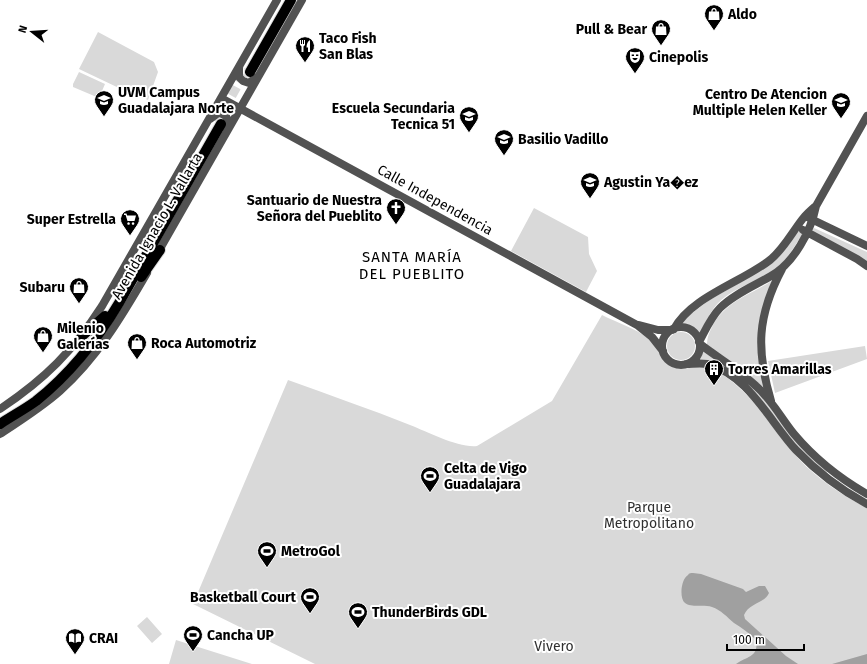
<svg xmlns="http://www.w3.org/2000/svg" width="867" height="664" font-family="'Fira Sans',sans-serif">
	<rect width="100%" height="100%" fill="#fff"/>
	<path fill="#d9d9d9" d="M 98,32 L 154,62 L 158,72 L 148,100 L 141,97 L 140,98 L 79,69 Z
		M 79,72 L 105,84 L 99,98 L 73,87 L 73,84 Z
		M 534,208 L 588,237 L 589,254 L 597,271 L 586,292 L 511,251 Z
		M 814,228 L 867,252 L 867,262 L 812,231 Z
		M 797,230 L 803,233 C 794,247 786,262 772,272 C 753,284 728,289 714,308 C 708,316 704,326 701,336 L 694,329 L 678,324 L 708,301 L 758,272 Z
		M 773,280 L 761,319 L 765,389 L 707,345 C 707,337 709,333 713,325 C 726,301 752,294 773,280 Z
		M 602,315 C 616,322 636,329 648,338 C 659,345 661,362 674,367 C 682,371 689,367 697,367 C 711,366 725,375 735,384 C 760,405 776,434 798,458 C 817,479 842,495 867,508 L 867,664 L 315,664 L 193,604 L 288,380 C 329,395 370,409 410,425 C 428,432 458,448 477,446 L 552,401 Z
		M667 346a14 14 0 1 1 28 0a14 14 0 1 1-28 0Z
		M 865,346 L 867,359 L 775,393 L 768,361 Z
		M 703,350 L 756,387 L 829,471 L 826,473 L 802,452 L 753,390 L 696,361 L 701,356 Z
		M 147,617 L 162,634 L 152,643 L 137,626 Z
		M 176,640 L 252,664 L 169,664 Z"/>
	<path fill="#a0a0a0" d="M 693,573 L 701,574 L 743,589 L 746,592 L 759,586 L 765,586 L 769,593 C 765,603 749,603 744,615 L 745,619 L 786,656 L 798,664 L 736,664 C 748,656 759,657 756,640 C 749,633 742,628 734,623 C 727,617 721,610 712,607 C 704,604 691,608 685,603 C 679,598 681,579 688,575 C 689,573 691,573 693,573 Z
		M 867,654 L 867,664 L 832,664 Z"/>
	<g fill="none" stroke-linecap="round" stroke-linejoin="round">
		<path stroke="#d9d9d9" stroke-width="10" stroke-dasharray="10 5" stroke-linecap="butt" d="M 217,122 L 246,69"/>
		<g stroke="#dbdbdb" stroke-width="12">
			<path id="trunk" d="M 250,72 L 291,0
				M 141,277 L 160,250
				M 82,336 L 105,316
				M 0,424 C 12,416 25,409 36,401 C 70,374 97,340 119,303 L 221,124"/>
		</g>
		<path stroke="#525252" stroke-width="8" d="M 239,68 L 239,77 L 243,81 L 249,83 L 257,77
			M 221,98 L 637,325 L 652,337 L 663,351
			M 210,119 L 218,113 C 229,114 228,121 227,129
			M 809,218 L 867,246
			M 803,230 L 857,259 L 867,266
			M 157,254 L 302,0
			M 639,325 L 658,330 L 672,330
			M662 346a19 19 0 1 1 38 0a19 19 0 1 1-38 0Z
			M 674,329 C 691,297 742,282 770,260 C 785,248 793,230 805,216 C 808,213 812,209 816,206 L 867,116
			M 699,342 C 705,331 711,317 720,308 C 734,294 754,286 771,276 C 794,263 811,231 816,206
			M 700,344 C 718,358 739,370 756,386 C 772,400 781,418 794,434 C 815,459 839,478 867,494
			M 686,364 C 693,364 700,363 707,364 C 748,374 770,422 796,450 C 817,472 841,490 867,504
			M 771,401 C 756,350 757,316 782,269
			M 0,409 C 45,379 73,351 102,306 L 277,0
			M 0,434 C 20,421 42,407 60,391 C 97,358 122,316 147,273"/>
		<use href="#trunk" stroke="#000" stroke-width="10"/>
	</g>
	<defs>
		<g id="shop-pin" transform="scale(1)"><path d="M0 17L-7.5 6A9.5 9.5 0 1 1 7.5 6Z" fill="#000" stroke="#fff"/><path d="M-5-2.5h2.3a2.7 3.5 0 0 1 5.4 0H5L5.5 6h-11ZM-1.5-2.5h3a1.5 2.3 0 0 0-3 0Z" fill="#fff"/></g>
		<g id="restaurant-pin" transform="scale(1)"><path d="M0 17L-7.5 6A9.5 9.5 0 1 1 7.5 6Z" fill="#000" stroke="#fff"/><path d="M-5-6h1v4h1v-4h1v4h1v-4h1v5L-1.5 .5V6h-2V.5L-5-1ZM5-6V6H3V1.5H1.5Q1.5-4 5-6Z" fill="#fff"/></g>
		<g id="theatre-pin" transform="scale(1)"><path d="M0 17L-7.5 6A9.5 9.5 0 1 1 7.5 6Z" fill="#000" stroke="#fff"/><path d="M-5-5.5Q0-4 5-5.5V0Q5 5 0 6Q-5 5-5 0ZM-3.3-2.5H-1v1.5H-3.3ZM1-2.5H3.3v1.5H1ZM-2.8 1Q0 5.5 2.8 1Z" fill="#fff"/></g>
		<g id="university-pin" transform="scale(1)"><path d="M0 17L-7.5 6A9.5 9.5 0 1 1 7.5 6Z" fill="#000" stroke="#fff"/><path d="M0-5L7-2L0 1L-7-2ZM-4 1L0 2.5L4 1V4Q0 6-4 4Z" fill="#fff"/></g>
		<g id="school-pin" transform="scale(1)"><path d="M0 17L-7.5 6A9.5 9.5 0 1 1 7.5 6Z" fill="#000" stroke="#fff"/><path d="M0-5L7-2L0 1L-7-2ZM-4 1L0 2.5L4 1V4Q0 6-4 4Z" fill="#fff"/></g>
		<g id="church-pin" transform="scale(1)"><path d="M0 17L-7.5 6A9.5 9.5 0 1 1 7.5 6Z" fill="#000" stroke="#fff"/><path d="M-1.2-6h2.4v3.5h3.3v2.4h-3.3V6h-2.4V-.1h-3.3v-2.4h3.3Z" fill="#fff"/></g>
		<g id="supermarket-pin" transform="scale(1)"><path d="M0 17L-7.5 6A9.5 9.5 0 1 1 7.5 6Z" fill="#000" stroke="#fff"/><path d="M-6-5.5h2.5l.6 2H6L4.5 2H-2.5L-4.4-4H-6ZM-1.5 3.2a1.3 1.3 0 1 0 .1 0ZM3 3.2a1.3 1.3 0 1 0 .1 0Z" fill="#fff"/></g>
		<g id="building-pin" transform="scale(1)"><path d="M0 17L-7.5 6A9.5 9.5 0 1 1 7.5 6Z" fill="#000" stroke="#fff"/><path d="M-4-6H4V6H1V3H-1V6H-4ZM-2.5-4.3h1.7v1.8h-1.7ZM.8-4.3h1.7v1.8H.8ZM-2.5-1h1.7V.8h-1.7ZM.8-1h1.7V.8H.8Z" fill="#fff"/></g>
		<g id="stadium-pin" transform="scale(1)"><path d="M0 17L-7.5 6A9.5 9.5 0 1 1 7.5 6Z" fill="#000" stroke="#fff"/><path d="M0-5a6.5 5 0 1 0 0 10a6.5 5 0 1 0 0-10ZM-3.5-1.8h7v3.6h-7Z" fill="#fff"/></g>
		<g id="library-pin" transform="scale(1)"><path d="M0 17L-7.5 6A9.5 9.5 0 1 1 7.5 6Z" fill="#000" stroke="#fff"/><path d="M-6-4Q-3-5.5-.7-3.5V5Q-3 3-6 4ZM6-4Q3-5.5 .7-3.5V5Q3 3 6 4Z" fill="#fff"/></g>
	</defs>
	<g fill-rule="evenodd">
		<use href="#shop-pin" x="714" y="14"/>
		<use href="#shop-pin" x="661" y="29"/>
		<use href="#restaurant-pin" x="305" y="46"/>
		<use href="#theatre-pin" x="635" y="57"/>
		<use href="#university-pin" x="104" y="100"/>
		<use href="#school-pin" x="841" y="102"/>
		<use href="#school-pin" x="469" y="116"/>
		<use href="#school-pin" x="504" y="139"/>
		<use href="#school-pin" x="590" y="182"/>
		<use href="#church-pin" x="396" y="208"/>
		<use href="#supermarket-pin" x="130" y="219"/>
		<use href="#shop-pin" x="79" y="287"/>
		<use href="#shop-pin" x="43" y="336"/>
		<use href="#shop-pin" x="137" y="343"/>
		<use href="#building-pin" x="714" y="369"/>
		<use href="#stadium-pin" x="430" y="476"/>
		<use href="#stadium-pin" x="267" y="551"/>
		<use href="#stadium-pin" x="310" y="597"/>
		<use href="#stadium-pin" x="358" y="612"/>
		<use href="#stadium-pin" x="193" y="635"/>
		<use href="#library-pin" x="75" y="638"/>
	</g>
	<g text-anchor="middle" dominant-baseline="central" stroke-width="4" stroke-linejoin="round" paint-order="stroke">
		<g font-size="14" font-weight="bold" fill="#000" stroke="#fff" text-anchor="start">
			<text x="728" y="14">Aldo</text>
			<text x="647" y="29" text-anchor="end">Pull &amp; Bear</text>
			<text x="319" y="38">Taco Fish<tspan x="319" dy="16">San Blas</tspan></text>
			<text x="649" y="57">Cinepolis</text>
			<text x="118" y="92">UVM Campus<tspan x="118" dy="16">Guadalajara Norte</tspan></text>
			<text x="827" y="94" text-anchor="end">Centro De Atencion<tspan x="827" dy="16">Multiple Helen Keller</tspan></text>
			<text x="455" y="108" text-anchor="end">Escuela Secundaria<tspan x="455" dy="16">Tecnica 51</tspan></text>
			<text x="518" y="139">Basilio Vadillo</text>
			<text x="604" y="182">Agustin Ya�ez</text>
			<text x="382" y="200" text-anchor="end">Santuario de Nuestra<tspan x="382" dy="16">Señora del Pueblito</tspan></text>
			<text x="116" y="219" text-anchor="end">Super Estrella</text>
			<text x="65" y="287" text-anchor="end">Subaru</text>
			<text x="57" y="328">Milenio<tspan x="57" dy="16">Galerías</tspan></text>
			<text x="151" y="343">Roca Automotriz</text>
			<text x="728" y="369">Torres Amarillas</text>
			<text x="444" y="468">Celta de Vigo<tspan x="444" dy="16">Guadalajara</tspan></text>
			<text x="281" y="551">MetroGol</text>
			<text x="296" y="597" text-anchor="end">Basketball Court</text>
			<text x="372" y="612">ThunderBirds GDL</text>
			<text x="207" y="635">Cancha UP</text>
			<text x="89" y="638">CRAI</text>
		</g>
		<g font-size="14" fill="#000" stroke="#fff">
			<text transform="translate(435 200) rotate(29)">Calle Independencia</text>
			<text transform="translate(157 226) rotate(-60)">Avenida Ignacio L. Vallarta</text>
		</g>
		<g font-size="14" fill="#303030" stroke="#fff">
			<text x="649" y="507">Parque<tspan x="649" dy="16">Metropolitano</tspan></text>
			<text x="554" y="646">Vivero</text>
		</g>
		<g font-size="15" letter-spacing="1" fill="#000" stroke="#fff">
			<text x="412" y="257">SANTA MARÍA<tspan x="412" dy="17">DEL PUEBLITO</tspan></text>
		</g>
	</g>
	<g transform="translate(32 32) rotate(287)" stroke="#ffffff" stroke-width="3" paint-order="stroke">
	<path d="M0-3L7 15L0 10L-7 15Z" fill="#000000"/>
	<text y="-6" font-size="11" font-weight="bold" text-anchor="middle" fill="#000000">N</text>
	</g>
	<path d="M727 644v6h77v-6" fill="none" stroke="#000000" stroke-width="2"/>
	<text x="733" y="644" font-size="12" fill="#000000" stroke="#ffffff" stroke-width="3" paint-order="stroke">100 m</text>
</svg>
